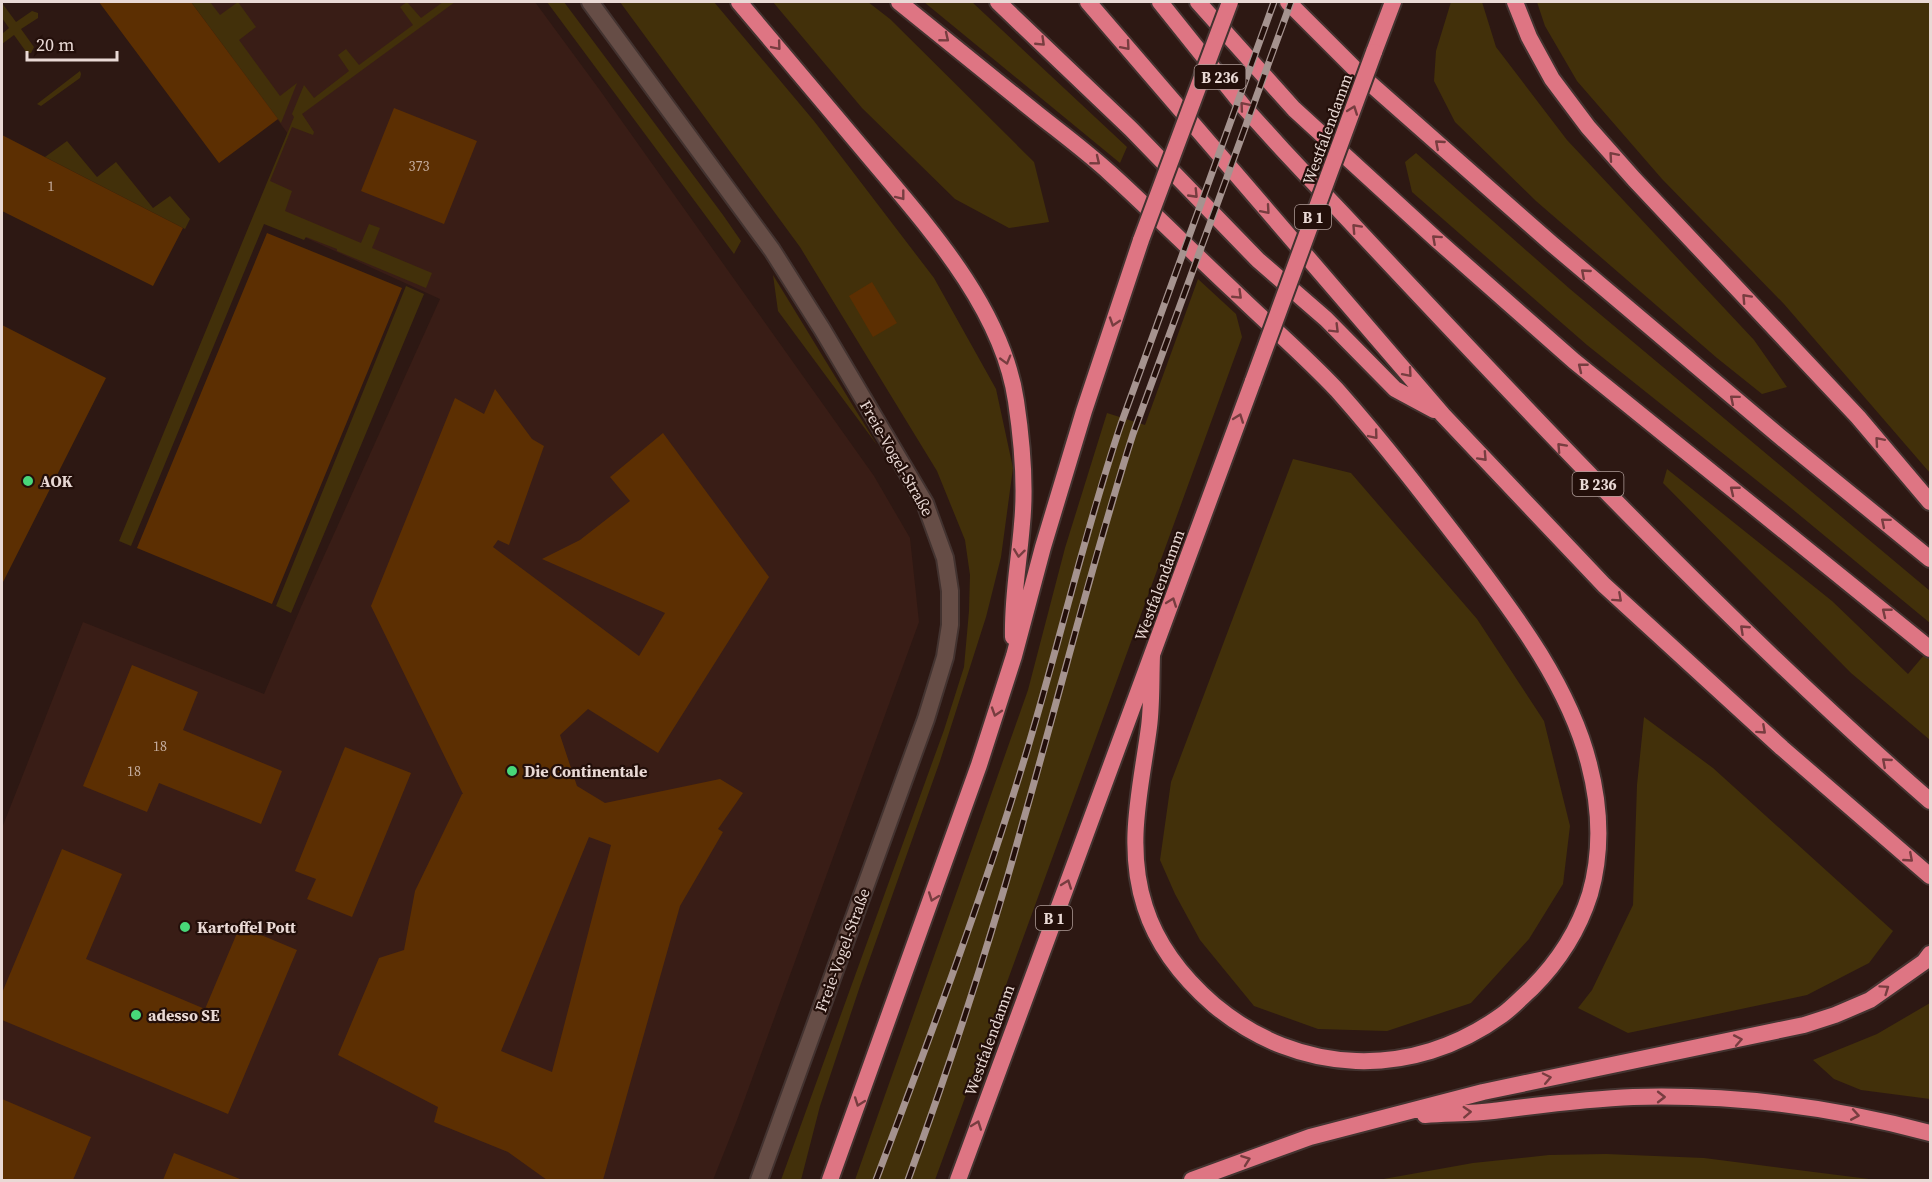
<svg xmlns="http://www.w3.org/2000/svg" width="1932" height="1182" font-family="'Source Serif 4',serif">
	<rect width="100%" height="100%" fill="#2d1813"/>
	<path fill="#391d16" d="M 192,2 L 535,2 L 599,89 L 874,476 L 910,538 L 919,622 L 737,1120 L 713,1180 L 2,1180 L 2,828 L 83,622 L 264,694 L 301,607 L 440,299 L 256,215 L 288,134 Z"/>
	<path fill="#42300a" d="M 191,2 L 210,2 L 220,15 L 238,2 L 256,27 L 239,40 L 280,96 L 297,83 L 281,123 Z
		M 407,2 L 421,18 L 443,2 L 455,2 L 302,114 L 314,132 L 313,135 L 292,127 L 270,181 L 292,191 L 285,211 L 361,243 L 369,224 L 380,228 L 372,248 L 432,273 L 426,288 L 337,251 L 337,249 L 306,237 L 304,240 L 264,224 L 131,546 L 119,541 L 294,117 L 292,114 L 304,85 L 314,98 L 349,71 L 338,55 L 346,49 L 359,65 L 413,25 L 400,7 Z
		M 547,2 L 564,2 L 723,215 L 741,241 L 734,254 Z
		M 620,2 L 714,2 L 814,121 L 934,278 L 996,389 L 1013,468 L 1001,557 L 986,617 L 940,761 L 859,989 L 820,1106 L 801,1180 L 781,1180 L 944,730 L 964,667 L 969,611 L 970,575 L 965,540 L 937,471 L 800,247 Z
		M 773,2 L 868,2 L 890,19 L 1034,162 L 1049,222 L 1009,228 L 955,199 L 862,108 Z
		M 924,2 L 972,2 L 1127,147 L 1120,163 Z
		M 1451,2 L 1482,2 L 1496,47 L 1567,140 L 1754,340 L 1787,387 L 1762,394 L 1717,358 L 1536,201 L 1455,122 L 1434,81 L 1436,51 Z
		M 1537,2 L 1930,2 L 1930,473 L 1784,304 L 1662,179 L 1577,81 L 1545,26 Z
		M 2,3 L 16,22 L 32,11 L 38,13 L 38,18 L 21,29 L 34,47 L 31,53 L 27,53 L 14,35 L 2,44 L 2,34 L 9,28 L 2,18 Z
		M 80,71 L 81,74 L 80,78 L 41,106 L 37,104 Z
		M 67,141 L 97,177 L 116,162 L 153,208 L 170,196 L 190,219 L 185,229 L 45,157 Z
		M 1416,153 L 1570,289 L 1930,591 L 1930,623 L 1785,503 L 1587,345 L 1412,192 L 1405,162 Z
		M 773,275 L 877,445 L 778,311 Z
		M 1198,279 L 1236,314 L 1242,337 L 935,1180 L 855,1180 L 1028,690 L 1065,548 L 1107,413 L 1145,425 Z
		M 406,286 L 424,294 L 291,613 L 276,606 Z
		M 1293,459 L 1351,473 L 1477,619 L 1544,721 L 1570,826 L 1563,884 L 1529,939 L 1471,1003 L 1387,1031 L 1318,1029 L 1254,1006 L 1200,940 L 1175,894 L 1160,860 L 1171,782 Z
		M 1667,469 L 1832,601 L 1908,674 L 1930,648 L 1930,740 L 1851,673 L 1663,483 Z
		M 1644,717 L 1713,768 L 1893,931 L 1869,963 L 1807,995 L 1628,1033 L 1578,1008 L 1592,990 L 1633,905 L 1637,785 Z
		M 1930,1003 L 1930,1099 L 1861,1090 L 1834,1079 L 1813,1060 L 1877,1034 Z
		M 1606,1154 L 1704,1158 L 1877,1180 L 1378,1180 L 1473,1163 L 1549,1155 Z"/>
	<path fill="#5c2f02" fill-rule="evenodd" d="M 99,2 L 191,2 L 278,119 L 219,163 Z
		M 394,108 L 477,141 L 444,224 L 361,191 Z
		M 2,135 L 183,228 L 153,286 L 2,211 Z
		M 267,233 L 402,288 L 272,604 L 137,548 Z
		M 872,282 L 897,323 L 873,337 L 849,296 Z
		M 2,325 L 106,378 L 2,584 Z
		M 495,389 L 532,439 L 544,446 L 509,545 L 498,540 L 493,547 L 639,656 L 665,613 L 542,559 L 580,540 L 630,501 L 610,477 L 663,433 L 769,577 L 658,753 L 588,709 L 560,735 L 577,786 L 605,803 L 720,779 L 743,793 L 718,829 L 723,832 L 680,906 L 603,1180 L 547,1180 L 508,1152 L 434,1122 L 438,1107 L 338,1055 L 379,958 L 404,950 L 415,891 L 462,794 L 463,794 L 371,606 L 455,398 L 484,414 ZM 589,837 L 611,845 L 552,1072 L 501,1051 Z
		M 132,665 L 198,692 L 183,730 L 282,771 L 261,824 L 159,783 L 147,812 L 83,786 Z
		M 345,747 L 411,773 L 352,917 L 307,899 L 316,879 L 295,871 Z
		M 62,849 L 122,874 L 86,959 L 205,1009 L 240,926 L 297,950 L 228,1114 L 2,1020 L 2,993 Z
		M 2,1099 L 91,1137 L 73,1180 L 2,1180 Z
		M 174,1153 L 240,1179 L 240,1180 L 163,1180 Z"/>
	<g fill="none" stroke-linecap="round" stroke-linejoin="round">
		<g stroke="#433330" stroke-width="20">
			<path id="tertiary" d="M 590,2 L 772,250 L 822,329 L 925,503 L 945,558 L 950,591 L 950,625 L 945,657 L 926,719 L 759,1180"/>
		</g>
		<g stroke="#433330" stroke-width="20">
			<path id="trunk" d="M 739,2 C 780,50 821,99 862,148 C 922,220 1002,305 1016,401 C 1022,441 1026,484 1022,524 C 1019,563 1012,597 1013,637
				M 899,2 C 946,40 993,78 1040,116 C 1064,135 1088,153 1111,174 C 1153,212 1193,253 1235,292 C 1269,325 1305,356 1337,390 C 1384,443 1427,499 1470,555 C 1517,617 1570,688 1589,764 C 1600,806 1602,852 1590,894 C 1579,929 1558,962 1532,988 C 1522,997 1513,1007 1502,1015 C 1412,1080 1299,1076 1214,1005 C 1184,979 1157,945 1145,907 C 1125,846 1141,788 1149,727 C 1152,704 1151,680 1152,656
				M 998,2 L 1131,129 L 1258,260 L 1326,319 L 1395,389 L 1434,410
				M 1088,2 L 1443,415 L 1604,585 L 1782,748 L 1930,876
				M 1160,2 L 1244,107 L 1283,150 C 1492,373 1699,599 1930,801
				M 1198,2 L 1294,109 L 1437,240 L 1574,361 L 1930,649
				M 1288,2 L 1365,79 L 1552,244 L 1778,435 L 1930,559
				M 1515,2 L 1529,37 L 1552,79 L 1588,127 L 1634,179 L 1858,417 L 1930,502
				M 1374,52 L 1393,2
				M 1425,1115 C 1447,1113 1470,1114 1493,1111 C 1540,1105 1586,1099 1633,1097 C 1734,1094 1833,1107 1930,1133
				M 830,1180 L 979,765 L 1014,656 L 1043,547 L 1084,411 L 1141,240
				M 958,1180 L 1253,381
				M 1192,1180 L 1310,1137 L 1483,1092 L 1804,1025 L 1835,1015 L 1870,1000 L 1924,962 L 1930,954"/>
		</g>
		<use href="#tertiary" stroke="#664d46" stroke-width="16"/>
		<use href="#trunk" stroke="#de7583" stroke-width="16"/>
		<g stroke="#a5938f" stroke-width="7">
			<path id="rail" d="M 876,1180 C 930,1037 984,894 1028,747 C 1060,640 1085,531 1121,424 L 1274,2
				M 908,1180 C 951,1062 990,943 1023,822 C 1060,693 1092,562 1133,434 L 1291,2"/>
		</g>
		<use href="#rail" stroke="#230f0a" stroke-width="4.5" stroke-dasharray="14" stroke-linecap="butt"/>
		<g stroke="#433330" stroke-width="20" stroke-linecap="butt">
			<path id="trunk-bridge" d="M 1141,240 L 1230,2
				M 1253,381 L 1374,52"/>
		</g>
		<use href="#trunk-bridge" stroke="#de7583" stroke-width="16"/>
	</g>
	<defs><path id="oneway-chevron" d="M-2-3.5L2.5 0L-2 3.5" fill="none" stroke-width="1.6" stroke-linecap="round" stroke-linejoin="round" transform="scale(1.5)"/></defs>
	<g stroke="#773d40">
		<use href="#oneway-chevron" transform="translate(945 38) rotate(39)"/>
		<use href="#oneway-chevron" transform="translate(1041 42) rotate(44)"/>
		<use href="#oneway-chevron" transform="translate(777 46) rotate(50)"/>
		<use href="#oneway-chevron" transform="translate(1126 46) rotate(49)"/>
		<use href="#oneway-chevron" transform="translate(1244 106) rotate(-130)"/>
		<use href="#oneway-chevron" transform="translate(1353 110) rotate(-70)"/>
		<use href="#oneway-chevron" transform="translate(1439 144) rotate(-139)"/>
		<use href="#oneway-chevron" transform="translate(1613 156) rotate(-131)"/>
		<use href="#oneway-chevron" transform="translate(1096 161) rotate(39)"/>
		<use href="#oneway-chevron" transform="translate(1194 194) rotate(46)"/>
		<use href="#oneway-chevron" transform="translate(901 196) rotate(52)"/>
		<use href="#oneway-chevron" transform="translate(1266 210) rotate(49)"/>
		<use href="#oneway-chevron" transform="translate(1356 228) rotate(-133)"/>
		<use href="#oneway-chevron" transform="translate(1436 239) rotate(-138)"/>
		<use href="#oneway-chevron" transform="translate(1585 273) rotate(-139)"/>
		<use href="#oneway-chevron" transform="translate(1238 295) rotate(44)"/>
		<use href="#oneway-chevron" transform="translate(1746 298) rotate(-133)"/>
		<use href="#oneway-chevron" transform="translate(1114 322) rotate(108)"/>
		<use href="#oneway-chevron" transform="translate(1335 329) rotate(45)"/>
		<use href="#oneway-chevron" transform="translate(1006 360) rotate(74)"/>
		<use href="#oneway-chevron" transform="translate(1582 367) rotate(-141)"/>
		<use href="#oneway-chevron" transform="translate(1408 373) rotate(49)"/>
		<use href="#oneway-chevron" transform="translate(1734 399) rotate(-140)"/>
		<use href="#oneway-chevron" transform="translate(1239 418) rotate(-70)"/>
		<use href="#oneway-chevron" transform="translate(1374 435) rotate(50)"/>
		<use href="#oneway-chevron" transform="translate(1879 441) rotate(-131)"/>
		<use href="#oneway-chevron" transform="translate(1561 447) rotate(-133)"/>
		<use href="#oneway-chevron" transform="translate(1483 457) rotate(47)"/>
		<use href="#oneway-chevron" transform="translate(1734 490) rotate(-141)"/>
		<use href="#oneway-chevron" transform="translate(1885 522) rotate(-140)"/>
		<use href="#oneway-chevron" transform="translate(1019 553) rotate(97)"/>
		<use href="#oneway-chevron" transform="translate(1618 598) rotate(42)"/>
		<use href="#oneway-chevron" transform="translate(1172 602) rotate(-70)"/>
		<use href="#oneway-chevron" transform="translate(1886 612) rotate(-141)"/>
		<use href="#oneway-chevron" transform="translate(1744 629) rotate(-137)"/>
		<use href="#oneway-chevron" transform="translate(996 712) rotate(108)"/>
		<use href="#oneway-chevron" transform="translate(1762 730) rotate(42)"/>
		<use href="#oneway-chevron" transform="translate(1886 762) rotate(-139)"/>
		<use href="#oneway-chevron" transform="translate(1909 858) rotate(41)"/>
		<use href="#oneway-chevron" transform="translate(1067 884) rotate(-70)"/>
		<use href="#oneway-chevron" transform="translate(933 897) rotate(110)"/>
		<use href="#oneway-chevron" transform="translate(1885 989) rotate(-35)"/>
		<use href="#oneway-chevron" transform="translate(1738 1040) rotate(-11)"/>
		<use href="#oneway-chevron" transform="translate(1547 1078) rotate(-12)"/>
		<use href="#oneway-chevron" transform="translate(1661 1097)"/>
		<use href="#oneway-chevron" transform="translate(859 1102) rotate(110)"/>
		<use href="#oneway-chevron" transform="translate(1467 1112) rotate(-3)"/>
		<use href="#oneway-chevron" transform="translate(1855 1115) rotate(10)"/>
		<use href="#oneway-chevron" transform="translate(977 1125) rotate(-70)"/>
		<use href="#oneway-chevron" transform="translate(1246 1160) rotate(-20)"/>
	</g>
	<g fill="#48d779" stroke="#230f0a" stroke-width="2">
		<circle cx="28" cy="481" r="6"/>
		<circle cx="512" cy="771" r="6"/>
		<circle cx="185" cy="927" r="6"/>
		<circle cx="136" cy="1015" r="6"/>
	</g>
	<g text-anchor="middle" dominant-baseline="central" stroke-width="4.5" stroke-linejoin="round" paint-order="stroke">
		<g font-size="14" fill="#c6aea0">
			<text x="419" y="166">373</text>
			<text x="51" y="186">1</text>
			<text x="160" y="746">18</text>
			<text x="134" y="771">18</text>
		</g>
		<g fill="#230f0a" stroke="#ae9c98" stroke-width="1.5">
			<rect x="1194.5" y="65" width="51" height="24" rx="4.5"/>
			<rect x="1295" y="205" width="36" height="24" rx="4.5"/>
			<rect x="1572.5" y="472" width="51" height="24" rx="4.5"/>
			<rect x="1036" y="906" width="36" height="24" rx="4.5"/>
		</g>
		<g font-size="15" font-weight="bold" fill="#e9d9d5">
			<text x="1220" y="77">B 236</text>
			<text x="1313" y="217">B 1</text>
			<text x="1598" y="484">B 236</text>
			<text x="1054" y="918">B 1</text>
		</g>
		<g font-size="16" fill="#e9d9d5" stroke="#230f0a">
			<text transform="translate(1327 129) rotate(-70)">Westfalendamm</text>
			<text transform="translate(897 458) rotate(60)">Freie-Vogel-Straße</text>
			<text transform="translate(1159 585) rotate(-70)">Westfalendamm</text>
			<text transform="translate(842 950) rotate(-70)">Freie-Vogel-Straße</text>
			<text transform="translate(989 1040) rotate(-70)">Westfalendamm</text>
		</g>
		<g font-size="16" font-weight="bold" fill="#e9d9d5" stroke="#230f0a" text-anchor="start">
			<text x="40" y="481">AOK</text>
			<text x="524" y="771">Die Continentale</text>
			<text x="197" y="927">Kartoffel Pott</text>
			<text x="148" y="1015">adesso SE</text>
		</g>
	</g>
	<rect width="1932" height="1182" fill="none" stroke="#e9d9d5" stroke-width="6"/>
	<path d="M27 51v9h90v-9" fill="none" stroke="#e9d9d5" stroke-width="3"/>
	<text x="36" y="51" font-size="18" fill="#e9d9d5" stroke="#230f0a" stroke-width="4.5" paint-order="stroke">20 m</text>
</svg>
